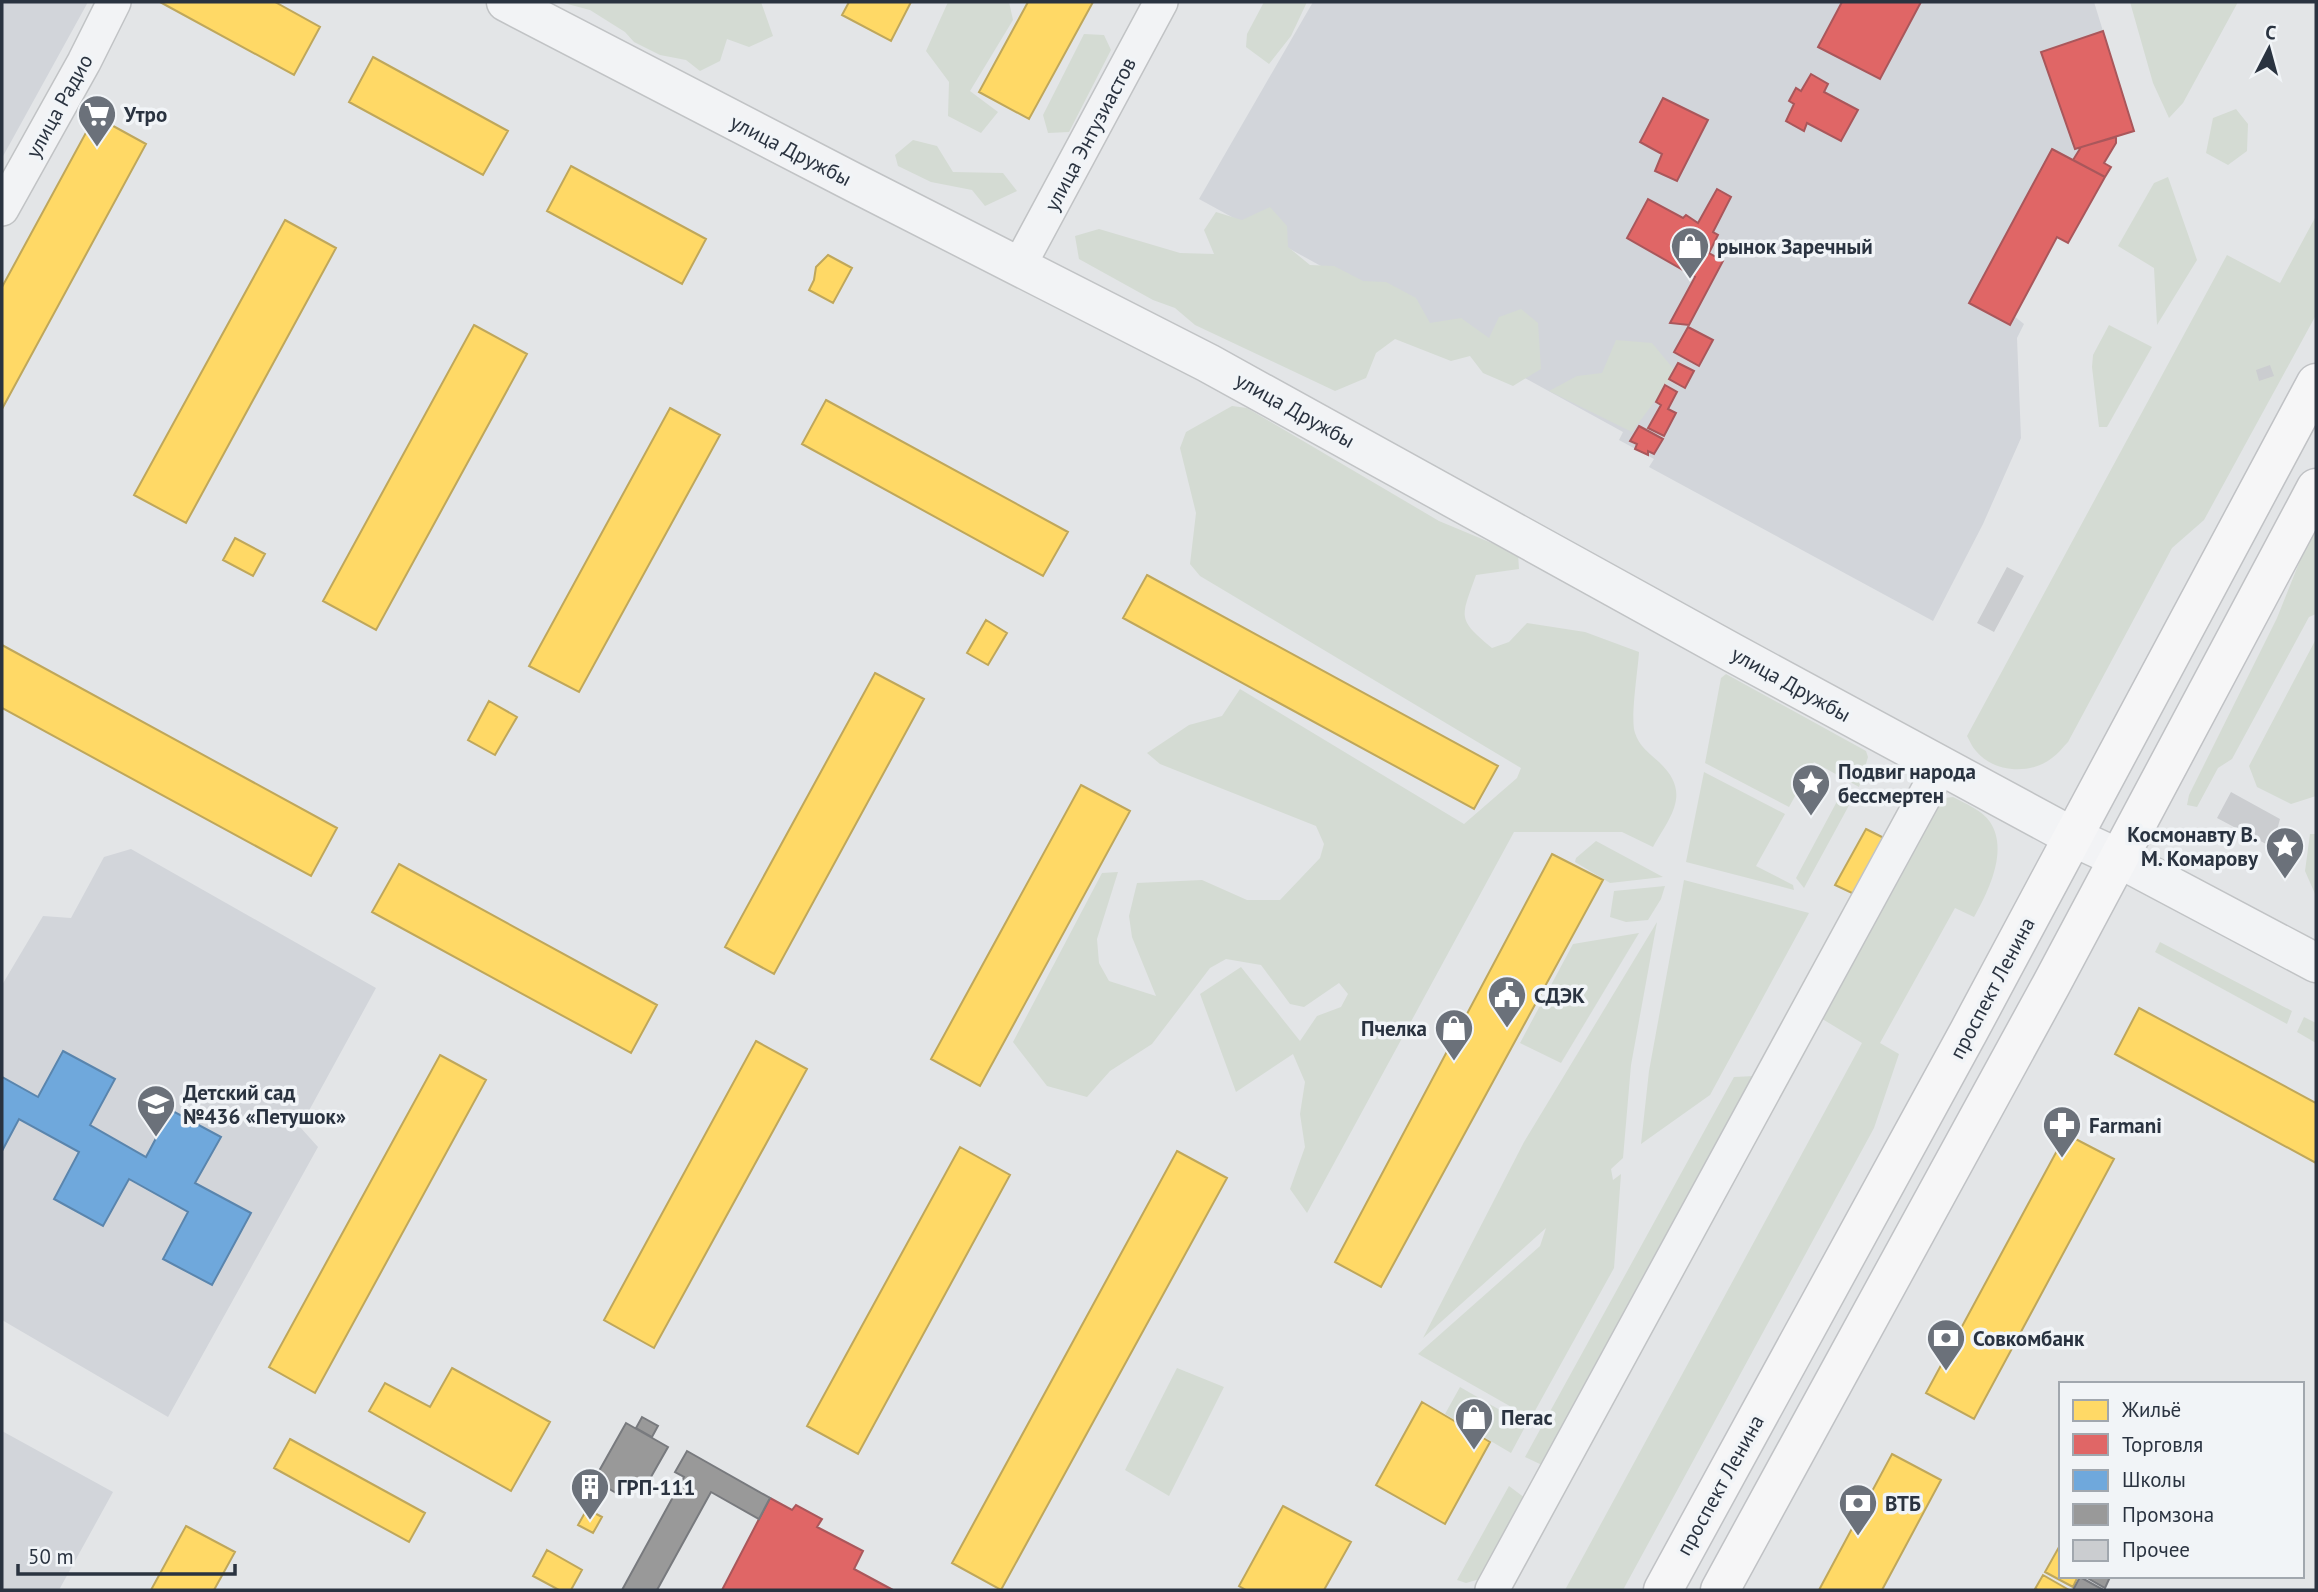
<svg xmlns="http://www.w3.org/2000/svg" width="2318" height="1592" font-family="'PT Sans',sans-serif">
	<rect width="100%" height="100%" fill="#e3e5e7"/>
	<path fill="#d2d5da" d="M 2,2 L 88,2 L 2,158 Z
		M 1313,2 L 2094,2 L 2134,131 L 2116,137 L 2116,143 L 2104,163 L 2111,167 L 2068,243 L 2057,237 L 2014,316 L 2024,324 L 2017,338 L 2021,438 L 1983,524 L 1933,621 L 1649,467 L 1654,459 L 1619,440 L 1623,432 L 1199,199 Z
		M 131,849 L 376,988 L 300,1127 L 318,1147 L 168,1417 L 2,1320 L 2,985 L 43,916 L 71,918 L 104,857 Z
		M 2,1431 L 113,1492 L 59,1590 L 2,1590 Z"/>
	<path fill="#d4dbd3" d="M 560,2 L 761,2 L 773,36 L 749,47 L 727,39 L 720,61 L 700,71 L 686,60 L 660,55 L 634,42 L 625,32 L 590,10 Z
		M 948,2 L 1009,2 L 1013,20 L 970,91 L 998,112 L 981,133 L 948,116 L 949,82 L 926,51 Z
		M 1264,2 L 1307,2 L 1291,36 L 1269,64 L 1246,47 L 1247,34 Z
		M 2130,2 L 2238,2 L 2183,103 L 2169,118 L 2153,83 Z
		M 1084,34 L 1104,35 L 1111,50 L 1069,132 L 1048,133 L 1043,115 Z
		M 2236,109 L 2248,124 L 2247,151 L 2228,165 L 2206,153 L 2213,118 Z
		M 913,140 L 937,146 L 953,172 L 1003,173 L 1017,191 L 985,206 L 972,190 L 931,182 L 898,166 L 895,155 Z
		M 2168,177 L 2197,260 L 2157,325 L 2154,268 L 2118,246 L 2154,183 Z
		M 1270,207 L 1287,226 L 1288,247 L 1310,265 L 1334,266 L 1363,281 L 1386,282 L 1416,298 L 1430,323 L 1461,318 L 1489,338 L 1499,317 L 1521,309 L 1538,323 L 1541,369 L 1513,386 L 1483,373 L 1470,356 L 1451,361 L 1395,339 L 1376,353 L 1366,378 L 1335,391 L 1195,325 L 1175,308 L 1153,300 L 1079,259 L 1075,236 L 1099,229 L 1180,253 L 1214,254 L 1204,230 L 1216,212 L 1242,220 Z
		M 2316,216 L 2316,315 L 2204,520 L 2172,548 L 2068,742 C 2063,747 2058,754 2052,758 C 2031,775 1994,773 1976,751 C 1972,747 1970,741 1967,736 L 2227,255 L 2280,283 Z
		M 2109,325 L 2152,347 L 2107,427 L 2099,427 L 2092,367 L 2093,355 Z
		M 1616,340 L 1652,343 L 1676,372 L 1632,432 L 1549,391 L 1577,376 L 1602,373 Z
		M 1232,406 L 1247,408 L 1439,521 L 1518,554 L 1519,569 L 1476,575 C 1461,618 1456,618 1492,648 L 1509,642 L 1527,623 L 1585,632 L 1639,652 C 1638,670 1630,719 1635,733 C 1639,746 1649,753 1659,762 C 1692,793 1671,815 1653,847 L 1622,832 L 1514,832 L 1307,1213 L 1290,1189 L 1305,1147 L 1300,1114 L 1305,1082 L 1293,1054 L 1236,1092 L 1200,994 L 1241,967 L 1300,1041 L 1317,1016 L 1341,1007 L 1348,994 L 1339,983 L 1304,1007 L 1290,1004 L 1261,965 L 1226,959 L 1210,968 L 1152,1044 L 1110,1071 L 1087,1097 L 1047,1086 L 1013,1042 L 1102,873 L 1118,872 L 1097,939 L 1099,963 L 1109,981 L 1156,996 L 1132,937 L 1129,916 L 1137,883 L 1202,880 L 1247,900 L 1280,900 L 1320,858 L 1324,844 L 1316,826 L 1160,764 L 1147,753 L 1189,725 L 1222,716 L 1240,689 L 1464,824 L 1517,778 L 1521,768 L 1200,576 L 1190,564 L 1196,513 L 1180,448 L 1186,432 Z
		M 2316,527 L 2316,614 L 2309,617 L 2232,759 L 2218,768 L 2197,807 L 2187,805 L 2189,795 L 2277,618 L 2303,553 Z
		M 2316,639 L 2316,796 L 2291,804 L 2257,787 L 2249,766 Z
		M 1726,674 L 1866,751 L 1868,757 L 1859,787 L 1814,762 L 1789,807 L 1705,763 L 1721,678 Z
		M 1704,772 L 1785,814 L 1756,866 L 1793,885 L 1794,890 L 1686,862 Z
		M 1842,792 L 1853,798 L 1804,888 L 1796,878 Z
		M 1953,797 C 1966,804 1982,810 1990,822 C 2009,850 1988,892 1974,917 L 1955,908 L 1880,1043 L 1899,1054 L 1874,1128 L 1623,1590 L 1565,1590 L 1862,1043 L 1819,1017 L 1932,808 L 1945,798 Z
		M 2310,834 L 2316,834 L 2316,896 L 2305,871 Z
		M 1596,841 L 1663,877 L 1610,883 L 1575,862 L 1576,858 Z
		M 1684,880 L 1809,913 L 1710,1095 L 1641,1144 L 1649,1071 Z
		M 1665,886 L 1661,899 L 1648,920 L 1626,922 L 1610,917 L 1614,891 Z
		M 1657,922 L 1631,1065 L 1623,1158 L 1611,1169 L 1613,1180 L 1621,1174 L 1614,1268 L 1531,1418 L 1418,1354 L 1540,1246 L 1546,1228 L 1423,1338 L 1524,1142 Z
		M 1639,933 L 1561,1063 L 1520,1043 L 1573,944 Z
		M 2160,942 L 2292,1011 L 2287,1024 L 2155,952 Z
		M 2304,1017 L 2316,1023 L 2316,1043 L 2297,1032 Z
		M 1755,1076 L 1542,1465 L 1525,1457 L 1734,1077 Z
		M 1177,1368 L 1224,1387 L 1169,1496 L 1125,1470 Z
		M 1460,1387 L 1526,1425 L 1511,1453 L 1445,1414 Z
		M 1509,1486 L 1525,1498 L 1480,1579 L 1466,1583 L 1457,1580 Z"/>
	<path fill="#ffd966" stroke="#bfa75b" stroke-width="2" d="M 160,2 L 275,2 L 320,27 L 294,75 Z
		M 849,2 L 911,2 L 891,41 L 842,15 Z
		M 1028,2 L 1093,2 L 1029,119 L 979,92 Z
		M 373,57 L 508,131 L 483,175 L 349,102 Z
		M 95,116 L 146,144 L 2,409 L 2,287 Z
		M 571,166 L 706,239 L 682,284 L 547,211 Z
		M 285,220 L 336,248 L 186,523 L 134,495 Z
		M 828,255 L 852,268 L 833,303 L 809,290 L 814,280 L 816,267 Z
		M 474,325 L 527,354 L 376,630 L 323,601 Z
		M 826,400 L 1068,532 L 1043,576 L 802,444 Z
		M 670,408 L 720,435 L 579,692 L 529,666 Z
		M 235,538 L 265,554 L 253,576 L 223,560 Z
		M 1147,575 L 1498,766 L 1474,809 L 1123,618 Z
		M 986,620 L 1007,633 L 988,665 L 967,653 Z
		M 2,645 L 337,828 L 311,876 L 2,708 Z
		M 875,673 L 924,699 L 774,974 L 725,947 Z
		M 489,701 L 517,717 L 495,755 L 468,740 Z
		M 1081,785 L 1130,811 L 980,1086 L 931,1059 Z
		M 1866,829 L 1884,838 L 1854,894 L 1835,885 Z
		M 1552,854 L 1603,880 L 1381,1287 L 1335,1262 Z
		M 399,864 L 657,1005 L 631,1053 L 372,912 Z
		M 2139,1008 L 2316,1103 L 2316,1163 L 2115,1054 Z
		M 756,1041 L 807,1069 L 654,1348 L 604,1320 Z
		M 440,1055 L 486,1080 L 315,1393 L 269,1367 Z
		M 2066,1134 L 2114,1159 L 1974,1419 L 1926,1393 Z
		M 960,1147 L 1010,1175 L 858,1454 L 807,1426 Z
		M 1177,1151 L 1227,1178 L 1001,1590 L 952,1563 Z
		M 452,1368 L 550,1422 L 511,1491 L 369,1411 L 385,1383 L 430,1407 Z
		M 1422,1402 L 1490,1442 L 1445,1524 L 1376,1485 Z
		M 290,1439 L 425,1513 L 409,1542 L 274,1468 Z
		M 1892,1454 L 1941,1480 L 1882,1590 L 1819,1590 Z
		M 1283,1506 L 1351,1542 L 1324,1590 L 1246,1590 L 1239,1586 Z
		M 587,1509 L 602,1517 L 593,1533 L 578,1525 Z
		M 186,1526 L 235,1552 L 214,1590 L 151,1590 Z
		M 2059,1547 L 2061,1548 L 2061,1576 L 2078,1576 L 2073,1587 L 2045,1572 Z
		M 547,1550 L 582,1570 L 571,1590 L 559,1590 L 533,1576 Z
		M 2043,1575 L 2069,1590 L 2038,1590 L 2035,1589 Z"/>
	<path fill="#e06666" stroke="#a9575b" stroke-width="2" d="M 1842,2 L 1921,2 L 1880,79 L 1818,47 Z
		M 2103,31 L 2134,131 L 2075,149 L 2041,52 Z
		M 1811,74 L 1828,84 L 1824,92 L 1858,110 L 1841,141 L 1807,123 L 1804,131 L 1786,121 L 1794,104 L 1789,101 L 1796,88 L 1801,91 Z
		M 1663,98 L 1708,120 L 1677,181 L 1655,171 L 1662,154 L 1640,142 Z
		M 2116,137 L 2116,143 L 2104,163 L 2111,167 L 2105,177 L 2073,160 L 2081,147 Z
		M 2052,149 L 2105,177 L 2068,243 L 2057,237 L 2010,325 L 1969,303 Z
		M 1717,189 L 1731,197 L 1713,232 L 1718,235 L 1709,253 L 1723,261 L 1689,325 L 1670,323 L 1695,277 L 1627,238 L 1648,199 L 1683,218 L 1686,215 L 1698,223 Z
		M 1688,327 L 1713,340 L 1699,366 L 1674,352 Z
		M 1678,363 L 1694,371 L 1685,388 L 1669,379 Z
		M 1665,385 L 1677,392 L 1668,409 L 1676,413 L 1664,436 L 1648,428 L 1661,405 L 1656,402 Z
		M 1639,426 L 1663,439 L 1654,454 L 1648,451 L 1648,455 L 1635,449 L 1637,444 L 1630,441 Z
		M 770,1498 L 792,1510 L 796,1505 L 822,1519 L 817,1527 L 863,1551 L 854,1569 L 893,1590 L 722,1590 Z"/>
	<path fill="#6fa8dc" stroke="#5a85ad" stroke-width="2" d="M 63,1051 L 115,1079 L 90,1125 L 146,1157 L 171,1110 L 221,1137 L 195,1183 L 251,1213 L 212,1285 L 163,1259 L 188,1212 L 129,1179 L 103,1226 L 54,1199 L 79,1152 L 19,1119 L 2,1151 L 2,1077 L 38,1097 Z"/>
	<path fill="#999" stroke="#787a7e" stroke-width="2" d="M 642,1417 L 658,1426 L 652,1437 L 636,1428 Z
		M 626,1423 L 668,1447 L 643,1491 L 624,1481 L 616,1493 L 594,1480 Z
		M 687,1451 L 770,1498 L 759,1519 L 711,1492 L 657,1590 L 622,1590 L 684,1477 L 675,1472 Z
		M 2084,1576 L 2110,1576 L 2110,1577 L 2105,1588 Z
		M 2080,1577 L 2102,1589 L 2102,1590 L 2073,1590 Z"/>
	<path fill="#cbcdd0" d="M 2270,365 L 2274,376 L 2259,381 L 2256,370 Z
		M 2007,567 L 2024,576 L 1994,632 L 1977,623 Z
		M 2231,792 L 2280,819 L 2276,834 L 2266,844 L 2217,818 Z"/>
	<g fill="none" stroke-linecap="round" stroke-linejoin="round">
		<g stroke="#c1c3c5" stroke-width="36">
			<path id="minor" d="M 2,209 L 84,62 L 114,2
				M 1019,266 L 1161,2
				M 1492,1590 L 1941,766"/>
		</g>
		<g stroke="#c1c3c5" stroke-width="41">
			<path id="tertiary" d="M 506,2 L 853,182 L 1208,363 L 1733,653 L 2073,837 L 2118,858 L 2316,963"/>
		</g>
		<g stroke="#c0c2c5" stroke-width="41">
			<path id="primary" d="M 1663,1590 L 1969,1031 L 2316,383
				M 1720,1590 L 2051,985 L 2316,488"/>
		</g>
		<use href="#minor" stroke="#f2f3f5" stroke-width="33"/>
		<use href="#tertiary" stroke="#f2f3f5" stroke-width="38"/>
		<use href="#primary" stroke="#f6f6f7" stroke-width="38"/>
	</g>
	<defs>
		<g id="supermarket-pin" transform="scale(2.0125)"><path d="M0 17L-7.5 6A9.5 9.5 0 1 1 7.5 6Z" fill="#6b717a" stroke="#f1f4f7"/><path d="M-6-5.5h2.5l.6 2H6L4.5 2H-2.5L-4.4-4H-6ZM-1.5 3.2a1.3 1.3 0 1 0 .1 0ZM3 3.2a1.3 1.3 0 1 0 .1 0Z" fill="#fff"/></g>
		<g id="shop-pin" transform="scale(2.0125)"><path d="M0 17L-7.5 6A9.5 9.5 0 1 1 7.5 6Z" fill="#6b717a" stroke="#f1f4f7"/><path d="M-5-2.5h2.3a2.7 3.5 0 0 1 5.4 0H5L5.5 6h-11ZM-1.5-2.5h3a1.5 2.3 0 0 0-3 0Z" fill="#fff"/></g>
		<g id="sight-pin" transform="scale(2.0125)"><path d="M0 17L-7.5 6A9.5 9.5 0 1 1 7.5 6Z" fill="#6b717a" stroke="#f1f4f7"/><path d="M0-6L1.8-2.2L6-1.7L2.9 1.2L3.7 5.4L0 3.3L-3.7 5.4L-2.9 1.2L-6-1.7L-1.8-2.2Z" fill="#fff"/></g>
		<g id="civic-pin" transform="scale(2.0125)"><path d="M0 17L-7.5 6A9.5 9.5 0 1 1 7.5 6Z" fill="#6b717a" stroke="#f1f4f7"/><path d="M-.6-6.5H3V-4.5H.6V-3L4-1V1h2V6H-6V1h2V-1L-.6-3ZM-1.2 2.5V6h2.4V2.5Z" fill="#fff"/></g>
		<g id="school-pin" transform="scale(2.0125)"><path d="M0 17L-7.5 6A9.5 9.5 0 1 1 7.5 6Z" fill="#6b717a" stroke="#f1f4f7"/><path d="M0-5L7-2L0 1L-7-2ZM-4 1L0 2.5L4 1V4Q0 6-4 4Z" fill="#fff"/></g>
		<g id="pharmacy-pin" transform="scale(2.0125)"><path d="M0 17L-7.5 6A9.5 9.5 0 1 1 7.5 6Z" fill="#6b717a" stroke="#f1f4f7"/><path d="M-2-6h4v4h4v4h-4v4h-4v-4h-4v-4h4Z" fill="#fff"/></g>
		<g id="bank-pin" transform="scale(2.0125)"><path d="M0 17L-7.5 6A9.5 9.5 0 1 1 7.5 6Z" fill="#6b717a" stroke="#f1f4f7"/><path d="M-6-4H6V4H-6ZM0-2.3a2.3 2.3 0 1 0 0 4.6a2.3 2.3 0 1 0 0-4.6Z" fill="#fff"/></g>
		<g id="building-pin" transform="scale(2.0125)"><path d="M0 17L-7.5 6A9.5 9.5 0 1 1 7.5 6Z" fill="#6b717a" stroke="#f1f4f7"/><path d="M-4-6H4V6H1V3H-1V6H-4ZM-2.5-4.3h1.7v1.8h-1.7ZM.8-4.3h1.7v1.8H.8ZM-2.5-1h1.7V.8h-1.7ZM.8-1h1.7V.8H.8Z" fill="#fff"/></g>
	</defs>
	<g fill-rule="evenodd">
		<use href="#supermarket-pin" x="97" y="114"/>
		<use href="#shop-pin" x="1690" y="246"/>
		<use href="#sight-pin" x="1811" y="783"/>
		<use href="#sight-pin" x="2285" y="846"/>
		<use href="#civic-pin" x="1507" y="995"/>
		<use href="#shop-pin" x="1454" y="1028"/>
		<use href="#school-pin" x="156" y="1104"/>
		<use href="#pharmacy-pin" x="2062" y="1125"/>
		<use href="#bank-pin" x="1946" y="1338"/>
		<use href="#shop-pin" x="1474" y="1417"/>
		<use href="#building-pin" x="590" y="1487"/>
		<use href="#bank-pin" x="1858" y="1503"/>
	</g>
	<g text-anchor="middle" dominant-baseline="central" stroke-width="7" stroke-linejoin="round" paint-order="stroke">
		<g font-size="21" fill="#2a3340" stroke="#f1f4f7">
			<text transform="translate(59 106) rotate(-61)">улица Радио</text>
			<text transform="translate(1090 134) rotate(-62)">улица Энтузиастов</text>
			<text transform="translate(791 150) rotate(27)">улица Дружбы</text>
			<text transform="translate(1295 410) rotate(29)">улица Дружбы</text>
			<text transform="translate(1791 684) rotate(29)">улица Дружбы</text>
			<text transform="translate(1992 988) rotate(-62)">проспект Ленина</text>
			<text transform="translate(1720 1485) rotate(-61)">проспект Ленина</text>
		</g>
		<g font-size="21" font-weight="bold" fill="#2a3340" stroke="#f1f4f7" text-anchor="start">
			<text x="124" y="114">Утро</text>
			<text x="1717" y="246">рынок Заречный</text>
			<text x="1838" y="771">Подвиг народа<tspan x="1838" dy="24">бессмертен</tspan></text>
			<text x="2258" y="834" text-anchor="end">Космонавту В.<tspan x="2258" dy="24">М. Комарову</tspan></text>
			<text x="1534" y="995">СДЭК</text>
			<text x="1427" y="1028" text-anchor="end">Пчелка</text>
			<text x="183" y="1092">Детский сад<tspan x="183" dy="24">№436 «Петушок»</tspan></text>
			<text x="2089" y="1125">Farmani</text>
			<text x="1973" y="1338">Совкомбанк</text>
			<text x="1501" y="1417">Пегас</text>
			<text x="617" y="1487">ГРП-111</text>
			<text x="1885" y="1503">ВТБ</text>
		</g>
	</g>
	<rect width="2318" height="1592" fill="none" stroke="#2a3340" stroke-width="7"/>
	<rect x="2059" y="1382" width="245" height="196" fill="#f1f4f7" stroke="#a1a7ae" stroke-width="2"/>
	<rect x="2073" y="1400" width="35" height="21" fill="#ffd966" stroke="#a1a7ae" stroke-width="2"/>
	<text x="2122" y="1417" font-size="21" fill="#2a3340">Жильё</text>
	<rect x="2073" y="1434" width="35" height="21" fill="#e06666" stroke="#a1a7ae" stroke-width="2"/>
	<text x="2122" y="1452" font-size="21" fill="#2a3340">Торговля</text>
	<rect x="2073" y="1470" width="35" height="21" fill="#6fa8dc" stroke="#a1a7ae" stroke-width="2"/>
	<text x="2122" y="1487" font-size="21" fill="#2a3340">Школы</text>
	<rect x="2073" y="1504" width="35" height="21" fill="#999999" stroke="#a1a7ae" stroke-width="2"/>
	<text x="2122" y="1522" font-size="21" fill="#2a3340">Промзона</text>
	<rect x="2073" y="1540" width="35" height="21" fill="#cbcdd0" stroke="#a1a7ae" stroke-width="2"/>
	<text x="2122" y="1557" font-size="21" fill="#2a3340">Прочее</text>
	<g transform="translate(2269 49) rotate(6)" stroke="#f1f4f7" stroke-width="5" paint-order="stroke">
	<path d="M0-5L12 26L0 18L-12 26Z" fill="#2a3340"/>
	<text y="-10" font-size="19" font-weight="bold" text-anchor="middle" fill="#2a3340">С</text>
	</g>
	<path d="M18 1564v10h217v-10" fill="none" stroke="#2a3340" stroke-width="3.5"/>
	<text x="28" y="1564" font-size="21" fill="#2a3340" stroke="#f1f4f7" stroke-width="5" paint-order="stroke">50 m</text>
</svg>
